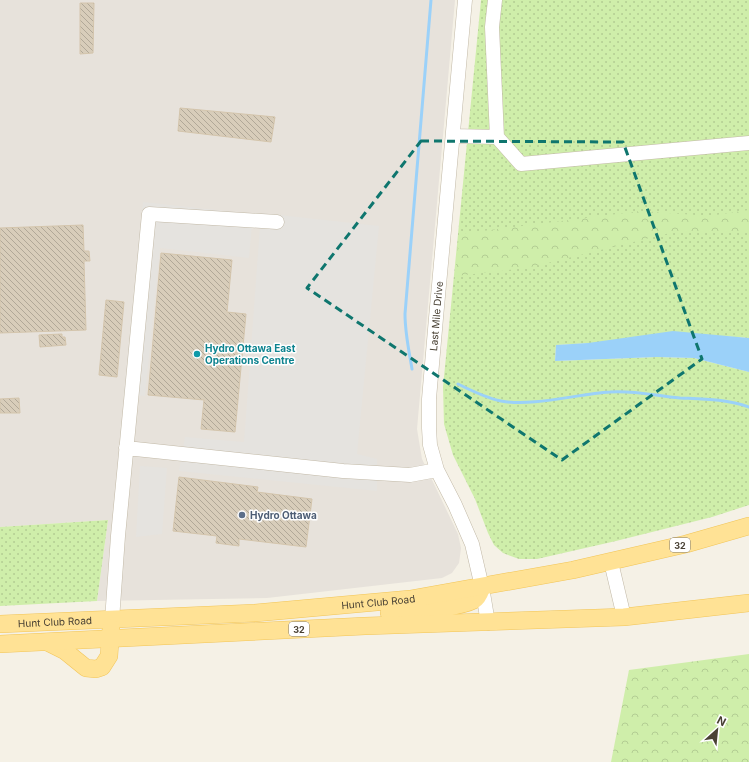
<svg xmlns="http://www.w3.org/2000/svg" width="749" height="762" font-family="Inter,sans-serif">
	<defs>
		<pattern id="grass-dots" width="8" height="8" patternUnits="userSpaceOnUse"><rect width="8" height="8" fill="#cfeeaa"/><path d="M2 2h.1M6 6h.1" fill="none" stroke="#b3cd93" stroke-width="1.8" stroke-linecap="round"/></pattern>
		<pattern id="forest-crowns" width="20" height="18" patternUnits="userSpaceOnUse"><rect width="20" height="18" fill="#cfeeaa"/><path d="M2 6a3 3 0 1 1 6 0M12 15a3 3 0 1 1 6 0" fill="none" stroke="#b3cd93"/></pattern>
		<pattern id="building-back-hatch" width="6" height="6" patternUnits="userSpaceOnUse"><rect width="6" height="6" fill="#d8cdba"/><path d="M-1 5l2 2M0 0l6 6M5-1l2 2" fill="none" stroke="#b1a898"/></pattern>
	</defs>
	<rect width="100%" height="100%" fill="#f5f1e6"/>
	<path fill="#e7e2db" d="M 0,0 L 455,0 L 417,429 L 422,459 L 458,534 L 461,548 L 459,563 L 452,573 L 442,578 L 267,598 L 97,601 L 108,520 L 0,527 Z"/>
	<path fill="url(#grass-dots)" d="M 481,0 L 749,0 L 749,338 L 721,336 L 556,345 L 555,361 L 657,357 L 694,358 L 749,372 L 749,505 L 712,517 L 616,541 L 537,559 L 519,559 L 503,553 L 494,545 L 488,533 L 475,499 L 453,455 L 444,424 L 443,387 Z
		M 108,520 L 97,601 L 0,606 L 0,527 Z"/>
	<path fill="url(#forest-crowns)" d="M 749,210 L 749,233 L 674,232 L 527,268 L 455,276 L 459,234 L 641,211 L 709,216 Z
		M 749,654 L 749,762 L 611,762 L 629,670 Z"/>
	<path fill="#e5e3df" d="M 143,202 L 253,214 L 249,258 L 160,248 L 145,396 L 124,394 Z
		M 261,213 L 379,226 L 357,454 L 377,459 L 377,491 L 179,471 L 185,437 L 244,442 Z
		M 140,466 L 167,468 L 162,534 L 136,537 Z"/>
	<path fill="#9bd1f9" d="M 673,331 L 749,338 L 749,372 L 694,358 L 657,357 L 555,361 L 556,345 L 588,343 Z"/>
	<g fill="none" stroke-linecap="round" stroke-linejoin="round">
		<path stroke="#9bd1f9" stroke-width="3" d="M 412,369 C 409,351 405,333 405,314 L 431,0
			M 458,384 C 472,391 486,398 501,401 C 533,407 577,394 610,392 C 634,390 656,396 680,398 C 702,399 727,399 749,407"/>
	</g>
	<path fill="url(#building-back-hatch)" stroke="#d4c5ac" d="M 80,3 L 94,3 L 93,53 L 80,54 Z
		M 180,108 L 275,117 L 271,142 L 178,131 Z
		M 83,225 L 84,251 L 89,251 L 90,261 L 84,261 L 86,330 L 0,333 L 0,228 Z
		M 161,253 L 232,260 L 227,312 L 246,314 L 235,432 L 201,429 L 204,400 L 148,395 Z
		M 106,300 L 124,302 L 117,377 L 99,375 Z
		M 62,334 L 62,337 L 65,337 L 66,345 L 40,347 L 39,335 Z
		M 19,398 L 20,413 L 0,413 L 0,399 Z
		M 179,477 L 258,487 L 257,492 L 312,499 L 306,547 L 239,539 L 239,546 L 216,543 L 217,536 L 173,531 Z"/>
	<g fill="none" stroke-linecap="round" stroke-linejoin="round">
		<g stroke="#c2b9a7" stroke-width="15">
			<path id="minor" d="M 465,0 L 436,318 L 429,399 L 429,428 L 430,445 L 437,470 L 455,505 L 472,544 L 482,587 L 488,623
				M 453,136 L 497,137 L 492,27 L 495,0
				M 497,137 L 521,164 L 749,143
				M 126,448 L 343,471 L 410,475 L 437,470
				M 611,562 L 624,617
				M 112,620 L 118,536 L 149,214 L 277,222"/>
		</g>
		<g stroke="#f2c557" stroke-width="18">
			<g id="major">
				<path d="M 389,613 C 409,611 457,609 474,600 C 479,597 480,592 482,587"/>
				<path id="s1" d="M 0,624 L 255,613 L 410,599 L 573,570 L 686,544 L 749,526"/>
				<path d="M 47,642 L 65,651 L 86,668 L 96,669 L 102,667 L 109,656 L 111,628"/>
				<path d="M 0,644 L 365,626 L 624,617 L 749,603"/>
			</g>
		</g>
		<use href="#minor" stroke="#fff" stroke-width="14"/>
		<use href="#major" stroke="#ffe295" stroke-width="17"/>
	</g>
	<path fill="none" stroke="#0f766e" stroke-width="3" stroke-dasharray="8 5" stroke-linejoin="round" d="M 421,141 L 623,142 L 702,359 L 562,460 L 307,288 Z"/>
	<circle fill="#0f9aa8" stroke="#fff" stroke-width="1.5" cx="197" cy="354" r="4"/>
	<circle fill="#5c6f8a" stroke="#fff" stroke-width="1.5" cx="242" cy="515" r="4"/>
	<g text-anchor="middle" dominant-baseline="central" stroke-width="3" stroke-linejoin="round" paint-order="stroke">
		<g fill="#fff" stroke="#807a71" stroke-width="1">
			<rect x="670" y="538" width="20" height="14" rx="3"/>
			<rect x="289" y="622" width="20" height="14" rx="3"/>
		</g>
		<g font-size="9" font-weight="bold" fill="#494134">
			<text x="680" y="545">32</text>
			<text x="299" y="629">32</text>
		</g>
		<g font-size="10" fill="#494134" stroke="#fff">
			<text transform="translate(436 316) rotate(-85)">Last Mile Drive</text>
			<text stroke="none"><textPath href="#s1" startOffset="379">Hunt Club Road</textPath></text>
			<text stroke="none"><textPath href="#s1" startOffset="55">Hunt Club Road</textPath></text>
		</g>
		<g font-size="10" font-weight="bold" fill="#0d838f" stroke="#fff" text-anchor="start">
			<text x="205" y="348">Hydro Ottawa East<tspan x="205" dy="12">Operations Centre</tspan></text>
		</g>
		<g font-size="10" font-weight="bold" fill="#4e5e75" stroke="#fff" text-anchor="start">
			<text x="250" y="515">Hydro Ottawa</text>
		</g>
	</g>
	<g transform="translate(717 730) rotate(27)" stroke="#ffffff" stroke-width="3" paint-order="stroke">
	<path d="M0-3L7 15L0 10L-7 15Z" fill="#494134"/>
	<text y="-6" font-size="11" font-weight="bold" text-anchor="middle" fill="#494134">N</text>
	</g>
</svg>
